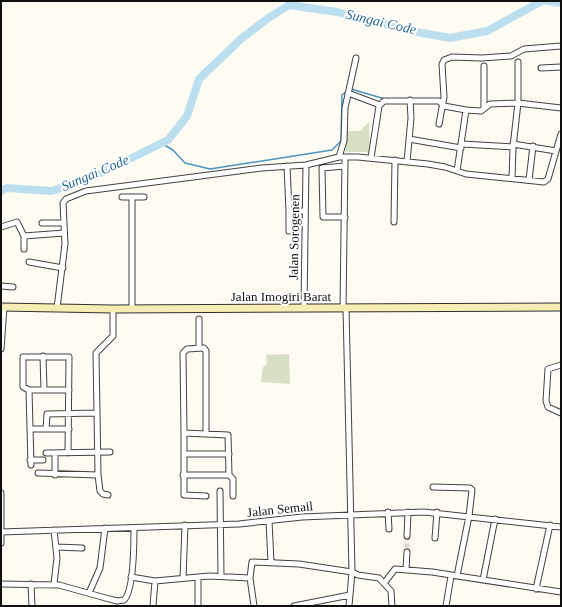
<svg xmlns="http://www.w3.org/2000/svg" width="562" height="607" font-family="'Times New Roman',serif">
	<rect width="100%" height="100%" fill="#fefbf2"/>
	<path fill="#d7dfc4" d="M 369,122 L 370,152 L 346,152 L 345,131 L 360,131 Z
		M 289,354 L 290,384 L 261,382 L 263,367 L 267,364 L 266,355 Z"/>
	<g fill="none" stroke-linecap="round" stroke-linejoin="round">
		<path stroke="#4a95c0" stroke-width="1.5" d="M 351,89 L 385,99
			M 161,143 L 173,150 L 185,163 L 210,169 L 332,150 L 341,141 L 342,95 L 347,91"/>
		<path stroke="#bcdff0" stroke-width="8" d="M 548,1 L 561,3
			M 1,191 L 7,188 L 52,191 L 99,174 L 168,140 L 187,116 L 199,79 L 242,38 L 267,19 L 289,5 L 337,12 L 411,31 L 450,38 L 487,31 L 542,1"/>
		<path stroke="#dad8d0" stroke-width="5" stroke-dasharray="5 2.5" stroke-linecap="butt" d="M 407,536 L 407,552"/>
		<g stroke="#424242" stroke-width="7">
			<path id="street" d="M 541,68 L 561,67
				M 348,93 L 380,105
				M 484,108 L 484,66
				M 439,124 L 444,97 L 442,64 L 444,60 L 452,57 L 482,58 L 511,56 L 524,49 L 561,46
				M 409,139 L 461,148
				M 462,144 L 513,147
				M 513,144 L 556,151
				M 339,157 L 344,141 L 345,108 L 356,58
				M 371,158 L 379,106 L 384,101 L 439,101 L 444,106 L 466,110
				M 407,162 L 411,118 L 410,100
				M 287,166 L 289,211
				M 457,171 L 466,110 L 481,111 L 490,104 L 518,103 L 561,108
				M 512,178 L 513,147 L 518,103 L 518,62
				M 529,180 L 533,146
				M 122,197 L 144,197
				M 132,197 L 132,309
				M 345,217 L 323,217 L 322,168 L 345,166
				M 394,222 L 395,160
				M 42,223 L 64,223
				M 1,227 L 17,222 L 24,236 L 24,249
				M 289,231 L 289,211 L 305,211
				M 24,236 L 64,233
				M 29,262 L 63,268
				M 1,286 L 13,287
				M 57,308 L 65,244 L 63,203 L 66,199 L 86,191 L 262,168 L 306,165 L 339,157 L 358,157 L 428,164 L 445,167 L 466,174 L 544,182 L 548,179 L 561,134
				M 304,308 L 306,165
				M 343,308 L 345,160
				M 346,308 L 352,572 L 349,606
				M 199,319 L 199,348
				M 1,349 L 4,307
				M 43,356 L 44,390
				M 561,365 L 548,369 L 546,401 L 548,407 L 561,413
				M 29,390 L 69,390
				M 31,429 L 46,429
				M 69,429 L 46,429 L 47,414 L 97,413
				M 184,433 L 184,495 L 206,496
				M 46,453 L 110,452
				M 55,454 L 55,475
				M 184,454 L 229,454
				M 30,460 L 43,460
				M 31,465 L 29,390 L 23,387 L 23,357 L 69,357 L 68,453
				M 38,473 L 98,475
				M 183,475 L 229,475 L 228,435 L 184,433 L 183,353 L 187,349 L 204,348 L 206,351 L 206,433
				M 229,475 L 233,479 L 233,496
				M 433,487 L 470,488 L 472,490 L 469,516 L 457,576
				M 220,491 L 221,576
				M 1,493 L 1,543
				M 108,495 L 103,494 L 100,491 L 98,475 L 96,353 L 113,336 L 113,309
				M 388,512 L 389,529
				M 269,521 L 271,562
				M 1,532 L 239,524 L 302,517 L 424,512 L 561,527
				M 407,536 L 408,512
				M 435,538 L 437,512
				M 56,547 L 82,548
				M 406,570 L 407,552
				M 131,577 L 155,581 L 209,576 L 250,578 L 252,562 L 299,564 L 352,572 L 358,575 L 379,578 L 391,591 L 392,606
				M 183,578 L 185,525
				M 198,578 L 198,606
				M 250,578 L 254,606
				M 483,580 L 495,519
				M 385,582 L 395,569 L 432,572 L 561,592
				M 1,584 L 59,585 L 102,597 L 117,601 L 124,600 C 134,591 134,541 134,528
				M 31,584 L 32,606
				M 54,584 L 57,558 L 54,530
				M 536,589 L 550,525
				M 89,593 L 100,568 L 105,528
				M 153,606 L 155,581
				M 294,606 L 350,595
				M 446,606 L 451,576"/>
		</g>
		<g stroke="#313131" stroke-width="9">
			<path id="secondary" d="M 1,307 L 113,309 L 561,307"/>
		</g>
		<use href="#street" stroke="#fff" stroke-width="5"/>
		<use href="#secondary" stroke="#f7edb4" stroke-width="7"/>
	</g>
	<g text-anchor="middle" dominant-baseline="central" stroke-width="4" stroke-linejoin="round" paint-order="stroke">
		<g font-size="13" fill="#0f0f0f" stroke="#fff">
			<text transform="translate(294 237) rotate(-89)">Jalan Sorogenen</text>
			<text x="281" y="296">Jalan Imogiri Barat</text>
			<text transform="translate(280 509) rotate(-6)">Jalan Semail</text>
		</g>
		<g font-size="14" font-style="italic" fill="#246895" stroke="#fff">
			<text transform="translate(381 22) rotate(13)">Sungai Code</text>
			<text transform="translate(95 173) rotate(-23)">Sungai Code</text>
		</g>
	</g>
	<rect width="562" height="607" fill="none" stroke="#0f0f0f" stroke-width="4"/>
</svg>
